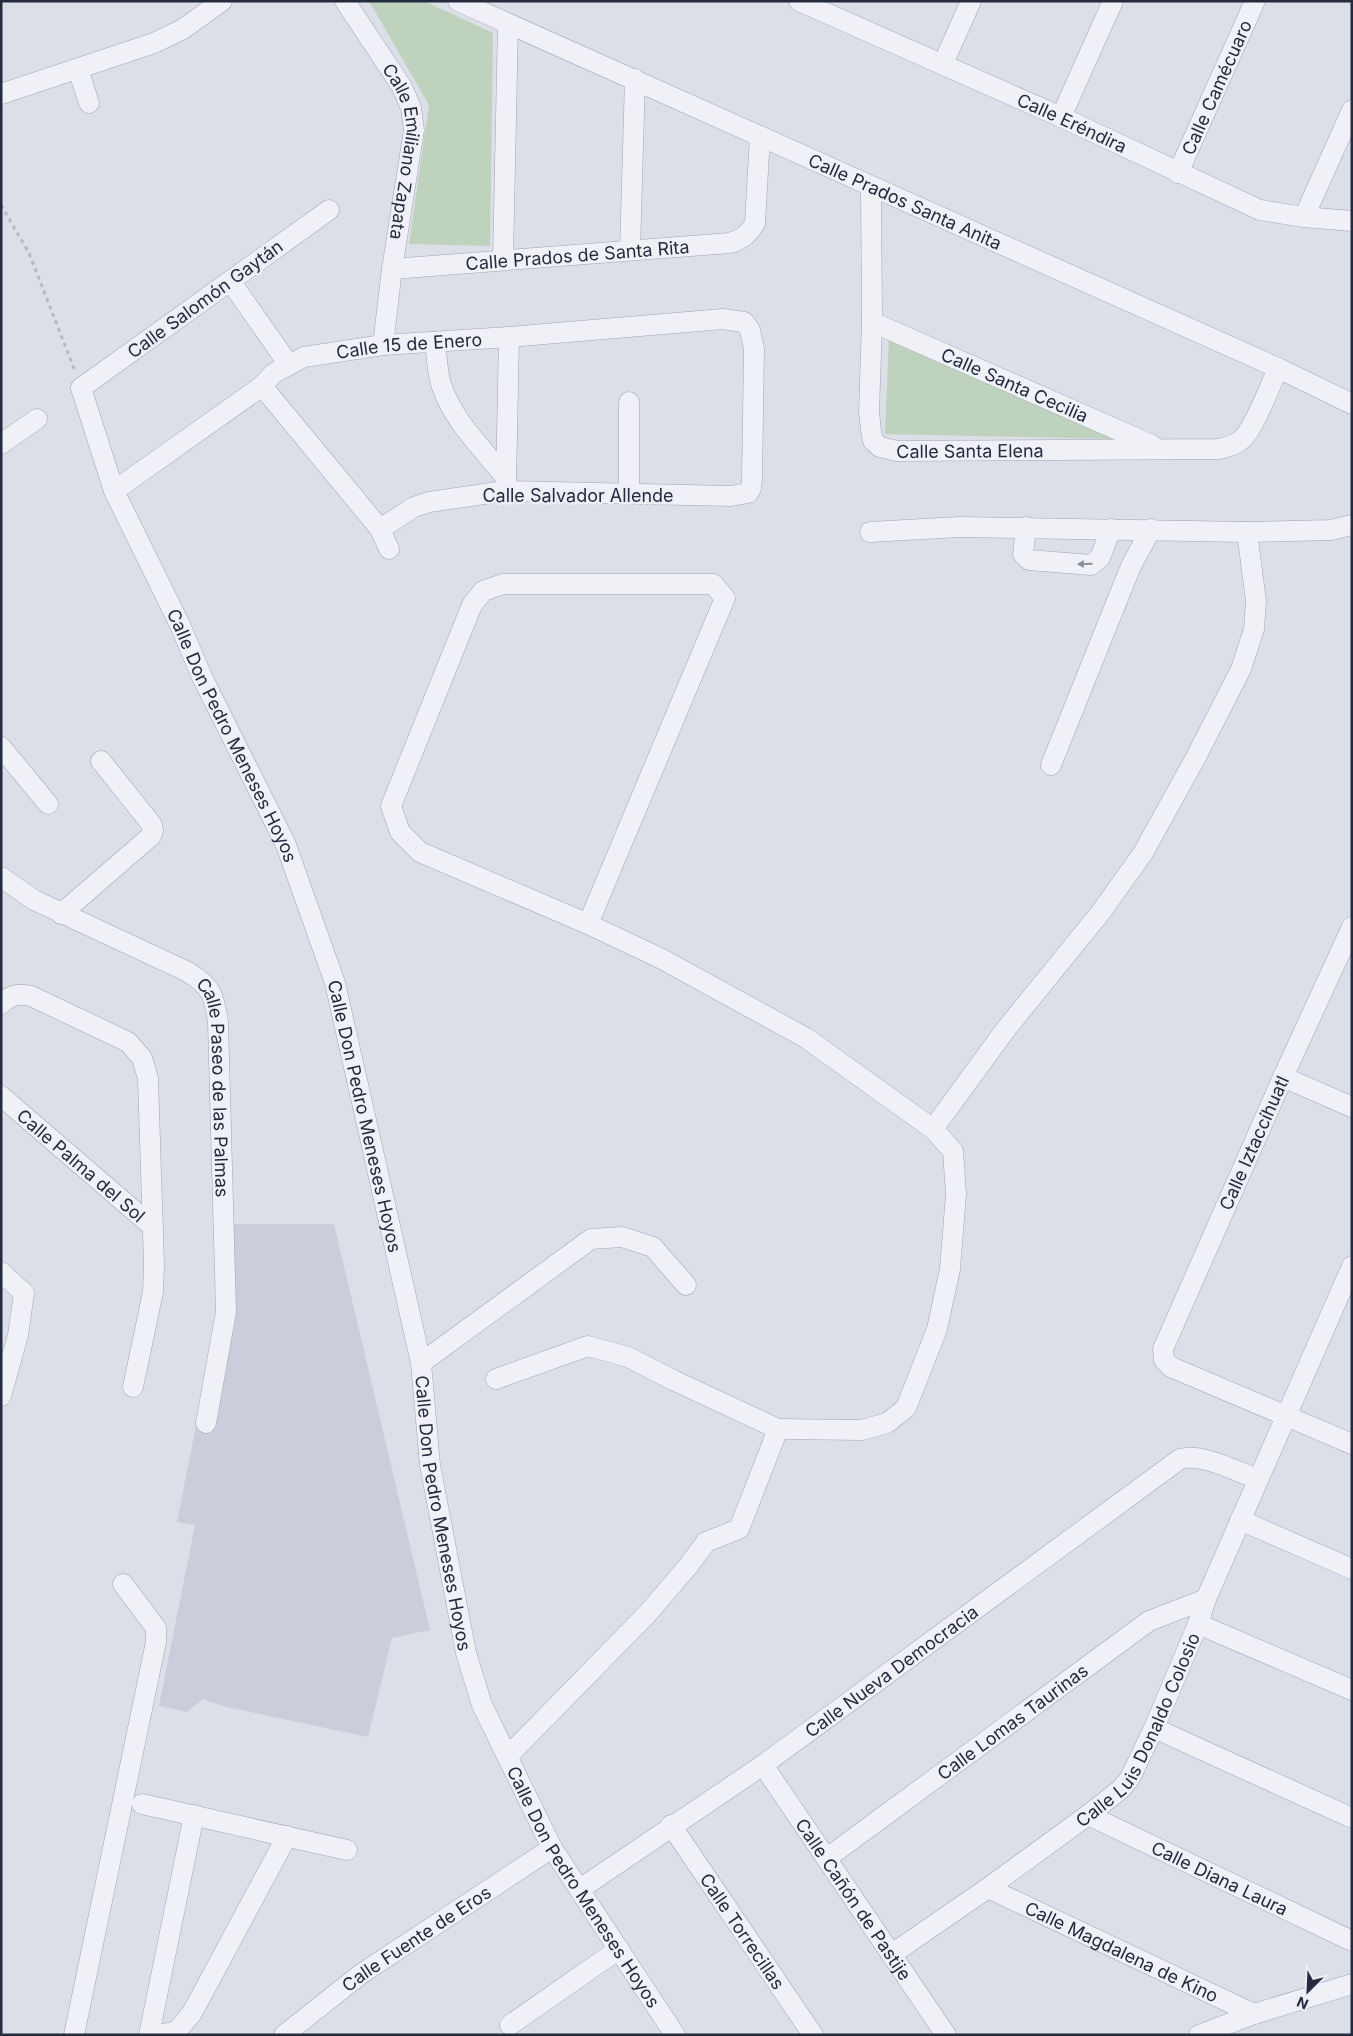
<svg xmlns="http://www.w3.org/2000/svg" width="1353" height="2036" font-family="Inter,sans-serif">
	<rect width="100%" height="100%" fill="#dcdfe8"/>
	<path fill="#caceda" d="M 216,1224 L 334,1224 L 430,1630 L 392,1638 L 368,1737 L 222,1706 L 203,1699 L 187,1712 L 159,1706 L 195,1525 L 177,1522 L 219,1309 Z"/>
	<path fill="#bfd2bd" d="M 369,1 L 424,1 L 493,33 L 490,246 L 409,244 L 429,105 Z
		M 889,337 L 1115,439 L 885,434 Z"/>
	<g fill="none" stroke-linecap="round" stroke-linejoin="round">
		<g stroke="#a1a5b2" stroke-width="21">
			<g id="minor">
				<path id="s1" d="M 345,1 L 402,87 L 411,108 L 414,130 L 392,269 L 383,345"/>
				<path id="s2" d="M 458,1 L 1278,368 L 1352,404"/>
				<path id="s3" d="M 799,1 L 1061,117 L 1260,210 L 1304,217 L 1352,221"/>
				<path d="M 943,64 L 971,1"/>
				<path d="M 78,69 L 89,103"/>
				<path d="M 1,94 L 154,43 L 183,29 L 222,1"/>
				<path d="M 1061,117 L 1113,1"/>
				<path id="s4" d="M 1178,173 L 1255,1"/>
				<path id="s5" d="M 871,187 L 872,322 L 869,412 L 871,430 L 873,441 L 880,447 L 897,451 L 1219,449 C 1227,447 1233,446 1240,441 C 1254,430 1270,386 1278,368"/>
				<path id="s6" d="M 329,210 L 81,388 L 114,491 L 180,625 L 202,677 L 286,845 L 335,983 L 421,1363 L 430,1465 L 466,1653 L 482,1705 L 552,1848 L 675,2035"/>
				<path d="M 1304,217 L 1352,110"/>
				<path d="M 630,250 L 635,79"/>
				<path d="M 503,260 L 508,24"/>
				<path id="s7" d="M 392,269 L 730,243 C 742,239 748,235 755,223 L 760,136"/>
				<path d="M 231,282 L 289,365"/>
				<path id="s8" d="M 872,322 L 1152,445"/>
				<path d="M 435,342 C 437,356 437,374 442,387 C 454,422 484,450 506,478"/>
				<path d="M 262,386 L 380,529 L 389,549"/>
				<path d="M 1,444 L 37,419"/>
				<path d="M 506,484 L 509,337"/>
				<path id="s9" d="M 114,491 L 262,386 L 274,373 L 304,357 L 383,345 L 509,337 L 723,319 L 744,322 L 750,330 L 754,349 L 752,480 L 751,488 L 748,493 L 731,496 L 505,491 L 429,502 L 414,507 L 380,529"/>
				<path d="M 629,493 L 629,402"/>
				<path d="M 1026,527 L 1023,554 L 1029,560 L 1091,565 L 1100,558 L 1111,529"/>
				<path d="M 870,532 L 959,527 L 1247,532 L 1331,530 L 1352,525"/>
				<path d="M 1,747 L 48,804"/>
				<path d="M 1051,765 L 1131,566 L 1151,529"/>
				<path id="s10" d="M 1,877 L 34,900 L 188,972 C 212,987 214,995 218,1022 L 226,1312 L 206,1423"/>
				<path d="M 61,914 L 151,836 L 153,831 L 152,825 L 101,761"/>
				<path d="M 588,924 L 725,598 L 713,584 L 503,584 L 483,591 L 472,605 L 391,806 L 400,832 L 420,852 L 588,924 L 662,959 L 806,1038 L 933,1129"/>
				<path d="M 1352,927 L 1283,1077 L 1163,1349 L 1164,1360 L 1171,1367 L 1352,1444"/>
				<path d="M 1,1004 C 11,995 18,993 31,996 L 128,1042 L 142,1058 L 148,1078 L 154,1265 L 153,1292 L 133,1387"/>
				<path d="M 1283,1077 L 1352,1107"/>
				<path id="s11" d="M 1,1096 L 153,1227"/>
				<path d="M 1,1272 L 24,1293 L 18,1335 L 1,1396"/>
				<path d="M 421,1363 L 591,1239 L 622,1237 L 653,1247 L 686,1285"/>
				<path d="M 496,1379 L 588,1346 L 628,1357 L 673,1380 L 778,1429"/>
				<path d="M 1240,1520 L 1352,1569"/>
				<path d="M 1198,1624 L 1352,1690"/>
				<path d="M 1154,1728 L 1352,1818"/>
				<path d="M 508,1756 L 648,1613 L 689,1565 L 706,1542 L 739,1529 L 778,1429 L 862,1430 L 887,1423 L 906,1408 L 937,1329 L 950,1269 L 956,1194 L 953,1151 L 933,1129 L 1006,1029 L 1101,912 L 1143,853 L 1196,757 L 1241,669 L 1254,629 L 1256,601 L 1247,532"/>
				<path id="s12" d="M 763,1765 L 946,2035"/>
				<path d="M 142,1804 L 347,1850"/>
				<path id="s13" d="M 1088,1815 L 1352,1941"/>
				<path id="s14" d="M 671,1825 L 813,2035"/>
				<path id="s15" d="M 827,1858 L 1149,1621 L 1206,1599"/>
				<path id="s16" d="M 988,1888 L 1254,2014"/>
				<path id="s17" d="M 580,1889 L 763,1765 L 1180,1459 C 1203,1453 1235,1471 1257,1479"/>
				<path id="s18" d="M 892,1954 L 988,1888 L 1088,1815 L 1121,1789 L 1130,1778 L 1154,1728 L 1198,1624 L 1206,1599 L 1352,1266"/>
				<path d="M 510,2025 L 619,1949"/>
				<path d="M 74,2035 L 156,1642 L 156,1628 L 123,1584"/>
				<path d="M 149,2035 L 194,1815"/>
				<path d="M 160,2035 L 177,2031 L 192,2013 L 287,1836"/>
				<path id="s19" d="M 284,2035 L 361,1974 L 552,1848"/>
				<path d="M 1199,2035 L 1254,2014 L 1352,1984"/>
			</g>
		</g>
		<path stroke="#b6bac3" stroke-width="3" stroke-dasharray="4 4" stroke-linecap="butt" d="M 1,205 L 29,253 L 75,371"/>
		<use href="#minor" stroke="#eff1f6" stroke-width="20"/>
	</g>
	<defs><path id="oneway-solid" d="M-6-.8H1V-3.2L6.5 0L1 3.2V.8H-6Z" transform="scale(1.25)"/></defs>
	<use fill="#8a8e9a" href="#oneway-solid" transform="translate(1085 564) rotate(179)"/>
	<g text-anchor="middle" dominant-baseline="central" stroke-width="5" stroke-linejoin="round" paint-order="stroke">
		<g font-size="18" fill="#252b3f" stroke="#eceef5">
			<text stroke="none"><textPath href="#s4" startOffset="94">Calle Camécuaro</textPath></text>
			<text stroke="none"><textPath href="#s3" startOffset="299">Calle Eréndira</textPath></text>
			<text stroke="none"><textPath href="#s1" startOffset="168">Calle Emiliano Zapata</textPath></text>
			<text stroke="none"><textPath href="#s2" startOffset="490">Calle Prados Santa Anita</textPath></text>
			<text stroke="none"><textPath href="#s7" startOffset="186">Calle Prados de Santa Rita</textPath></text>
			<text transform="translate(205 299) rotate(-36)">Calle Salomón Gaytán</text>
			<text stroke="none"><textPath href="#s9" startOffset="339">Calle 15 de Enero</textPath></text>
			<text stroke="none"><textPath href="#s8" startOffset="156">Calle Santa Cecilia</textPath></text>
			<text stroke="none"><textPath href="#s5" startOffset="354">Calle Santa Elena</textPath></text>
			<text x="578" y="495">Calle Salvador Allende</text>
			<text stroke="none"><textPath href="#s6" startOffset="685">Calle Don Pedro Meneses Hoyos</textPath></text>
			<text stroke="none"><textPath href="#s10" startOffset="336">Calle Paseo de las Palmas</textPath></text>
			<text stroke="none"><textPath href="#s6" startOffset="1090">Calle Don Pedro Meneses Hoyos</textPath></text>
			<text transform="translate(1254 1143) rotate(-66)">Calle Iztaccíhuatl</text>
			<text stroke="none"><textPath href="#s11" startOffset="106">Calle Palma del Sol</textPath></text>
			<text stroke="none"><textPath href="#s6" startOffset="1495">Calle Don Pedro Meneses Hoyos</textPath></text>
			<text stroke="none"><textPath href="#s17" startOffset="380">Calle Nueva Democracia</textPath></text>
			<text stroke="none"><textPath href="#s15" startOffset="230">Calle Lomas Taurinas</textPath></text>
			<text stroke="none"><textPath href="#s18" startOffset="341">Calle Luis Donaldo Colosio</textPath></text>
			<text stroke="none"><textPath href="#s13" startOffset="146">Calle Diana Laura</textPath></text>
			<text stroke="none"><textPath href="#s6" startOffset="1900">Calle Don Pedro Meneses Hoyos</textPath></text>
			<text stroke="none"><textPath href="#s12" startOffset="162">Calle Cañón de Pastije</textPath></text>
			<text stroke="none"><textPath href="#s14" startOffset="128">Calle Torrecillas</textPath></text>
			<text stroke="none"><textPath href="#s19" startOffset="164">Calle Fuente de Eros</textPath></text>
			<text stroke="none"><textPath href="#s16" startOffset="148">Calle Magdalena de Kino</textPath></text>
		</g>
	</g>
	<rect width="1353" height="2036" fill="none" stroke="#252b3f" stroke-width="5"/>
	<g transform="translate(1308 1991) rotate(204)" stroke="#eceef5" stroke-width="4" paint-order="stroke">
	<path d="M0-4L9 19L0 12L-9 19Z" fill="#252b3f"/>
	<text y="-8" font-size="14" font-weight="bold" text-anchor="middle" fill="#252b3f">N</text>
	</g>
</svg>
